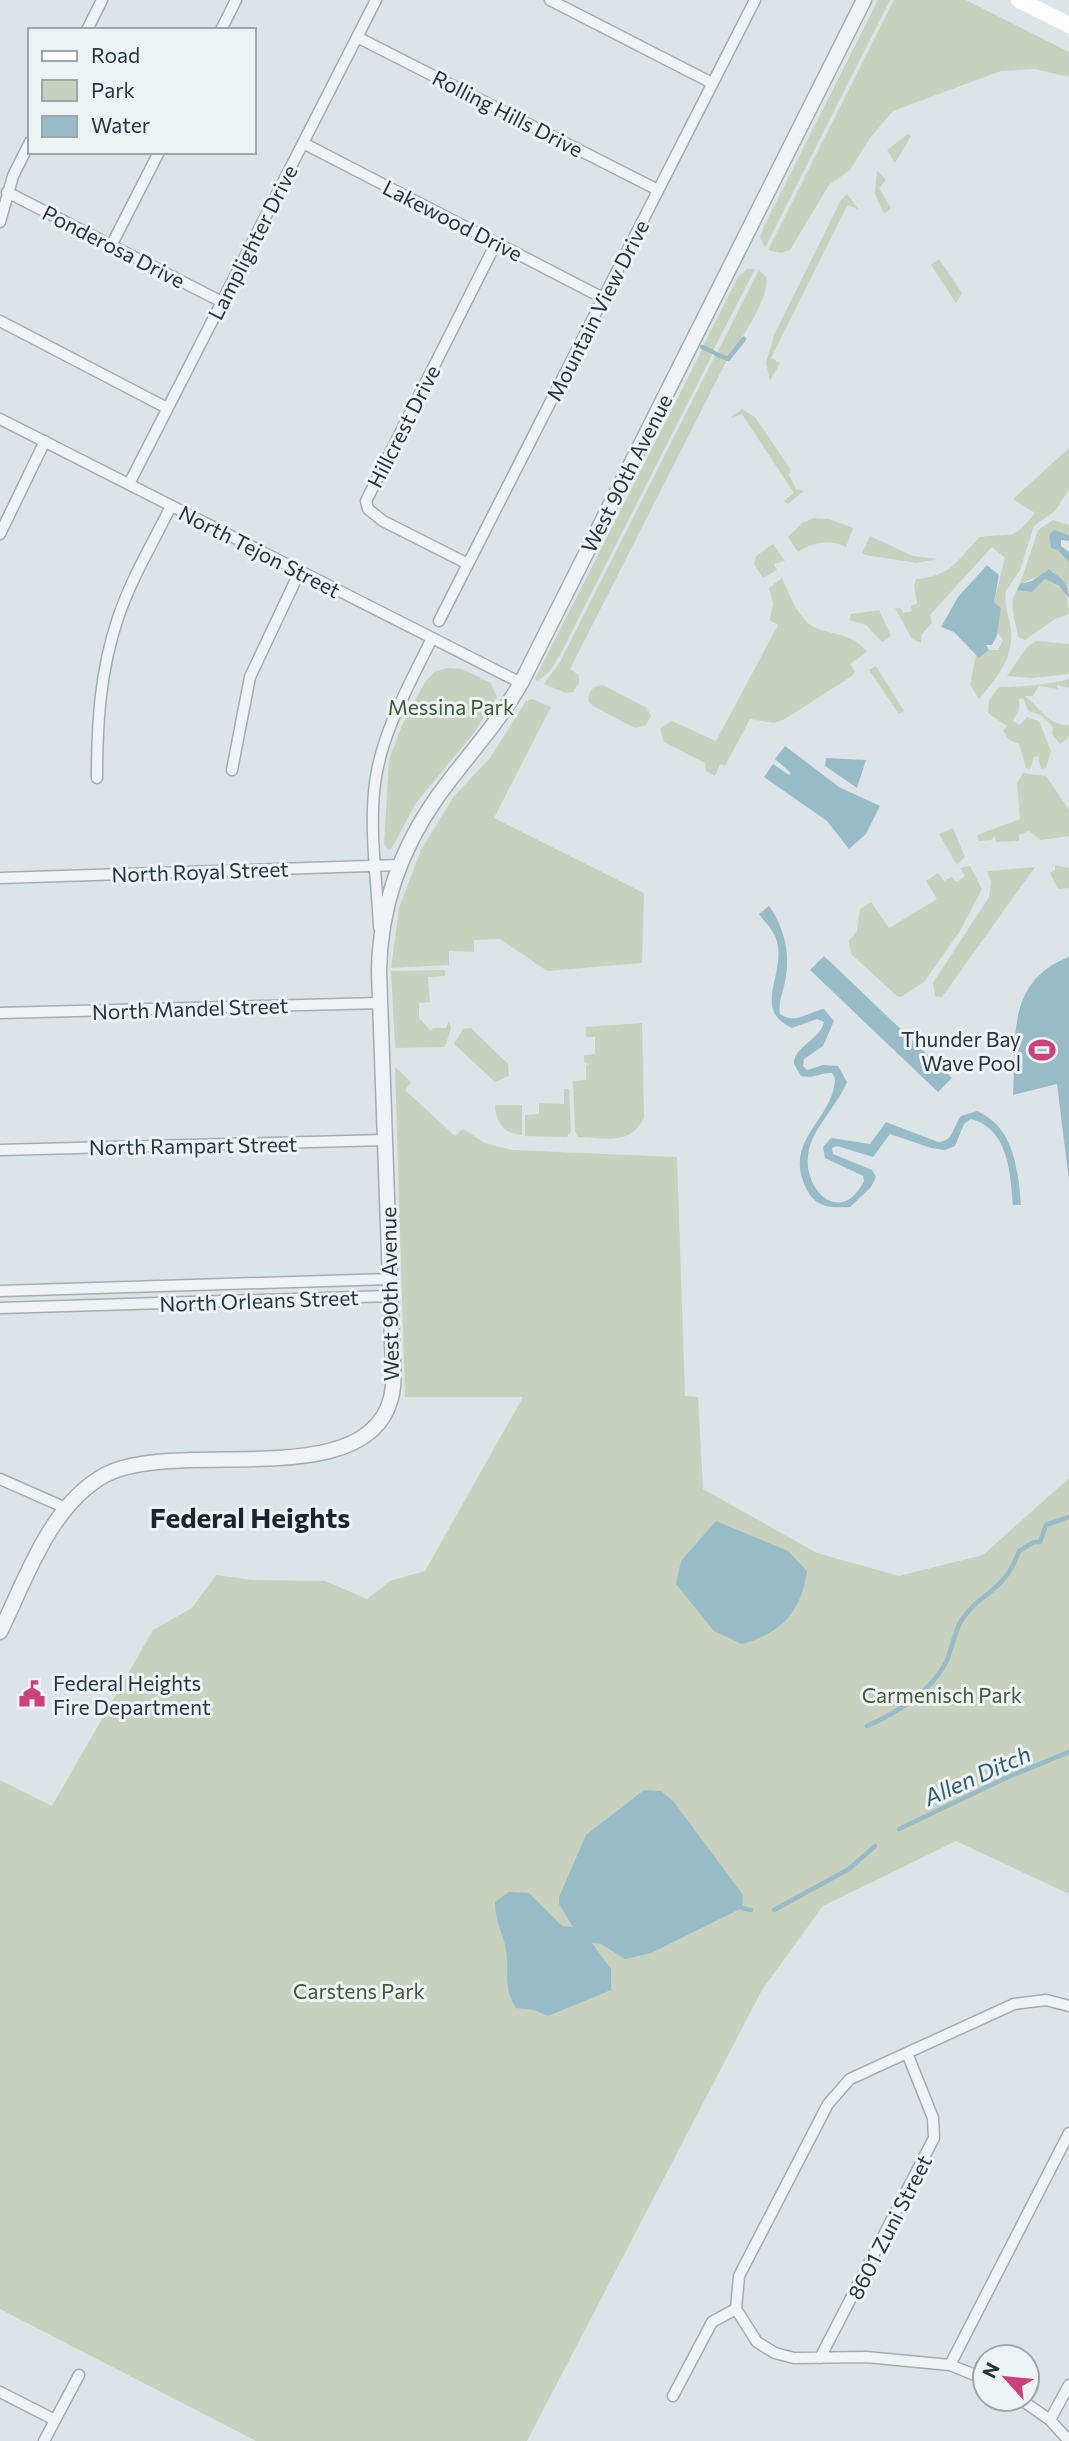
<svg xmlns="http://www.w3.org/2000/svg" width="1069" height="2441" font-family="Commissioner,sans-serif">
	<rect width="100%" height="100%" fill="#dde4e7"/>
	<path fill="#c8d1be" d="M 878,0 L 890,0 L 765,248 L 760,237 L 765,224 Z
		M 894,0 L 966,0 L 1069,52 L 1069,77 L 1035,69 L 1001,71 L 893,111 L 870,138 L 850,170 L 829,185 L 790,250 L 781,253 L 768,250 Z
		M 908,134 L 911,136 L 895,163 L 887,150 Z
		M 877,170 L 886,180 L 879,188 L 891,208 L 884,214 L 875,194 Z
		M 847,194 L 859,210 L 848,205 L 845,210 L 771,358 L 780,363 L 770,381 L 766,363 L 774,335 L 841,200 Z
		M 939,259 L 962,293 L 956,303 L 931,265 Z
		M 747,269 L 755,269 L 713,351 L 703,346 L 738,277 Z
		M 759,270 L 766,277 C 771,296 739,343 728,358 L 717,353 Z
		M 703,348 L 713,353 L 560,655 L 550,671 L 538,681 L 535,679 Z
		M 716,354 L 727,360 L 570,669 L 579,675 L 579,683 L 573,692 L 566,693 L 544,684 L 560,662 Z
		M 742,409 L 755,417 L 791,470 L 789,475 L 796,489 L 804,491 L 788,504 L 784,501 L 794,493 L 742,414 L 730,418 Z
		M 1069,448 L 1069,489 L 1055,511 L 1034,526 L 1020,570 L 1006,591 C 1004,604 1008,613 1010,624 C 1016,657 998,676 979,699 L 970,685 L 976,655 L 979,658 L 989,650 L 998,650 L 1003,640 L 997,632 L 1001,608 L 994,602 L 1005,558 L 992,547 L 930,615 L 932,623 L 922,634 L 921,643 L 912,639 L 895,608 L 901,608 L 903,613 L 912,611 L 911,606 L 917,603 L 914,586 L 916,579 C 953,576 957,559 980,537 C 1013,533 1012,542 1035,513 L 1013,499 Z
		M 814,518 L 829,519 L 853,528 L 846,547 C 830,539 812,542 798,552 L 788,537 L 802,523 Z
		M 1053,520 L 1069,525 L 1069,535 L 1058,532 L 1049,538 L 1069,563 L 1069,587 L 1052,571 L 1020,584 L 1038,530 Z
		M 870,536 L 913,556 L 938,559 L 917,563 L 865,555 L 862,553 Z
		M 773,544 L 785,561 L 774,564 L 777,570 L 763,578 L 754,564 L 756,556 Z
		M 782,578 C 788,591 798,619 814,627 C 834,636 853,633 867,652 L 850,664 L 855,672 L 852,676 L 785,719 L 774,723 L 750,719 L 725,766 L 720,764 L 715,776 L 706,771 L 705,763 L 664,742 L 660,729 L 672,721 L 716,741 L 778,625 L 770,620 L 773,603 L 769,588 Z
		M 1045,579 L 1066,591 L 1069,614 L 1055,619 L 1025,640 L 1018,637 C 1016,621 1007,603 1017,590 L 1033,591 Z
		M 879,610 L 891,636 L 882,642 L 866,625 L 850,620 L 851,614 Z
		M 1036,641 L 1069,644 L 1069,674 L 1032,678 L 1007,676 L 1027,647 Z
		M 876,666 L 904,711 L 899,714 L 869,670 Z
		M 448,668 L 462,669 L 491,683 L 497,697 L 474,733 L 416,803 L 392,848 L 388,849 L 384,844 L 389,760 L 402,725 L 425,682 L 434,672 Z
		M 1069,679 L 1069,688 L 1057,685 L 1058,689 L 1039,686 L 1033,696 L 1025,696 C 1040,707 1048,726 1069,725 L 1069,737 L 1060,744 L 1052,734 L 1053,727 L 1041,715 L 1028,711 L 1023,698 L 1019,699 L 1019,710 L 1013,721 L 1020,725 L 1027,717 L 1039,721 L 1051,751 L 1046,768 L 1041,769 L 1038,756 L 1034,757 L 1030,769 L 1026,768 L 1019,744 L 1009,740 L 1003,731 L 1007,726 L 988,713 L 989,700 L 999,687 C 1024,687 1051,684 1069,679 Z
		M 603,685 L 647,708 L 651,716 L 646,725 L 635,728 L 593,706 L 589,702 C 587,691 593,686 603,685 Z
		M 532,699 L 551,707 L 494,818 L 644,893 L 642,963 L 547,971 L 500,939 L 474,940 L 474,952 L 449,951 L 449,965 L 391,968 L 399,908 L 421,850 L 454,796 L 490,758 L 526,701 Z
		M 1023,773 L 1046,776 L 1069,810 L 1069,836 L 1041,840 L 1029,831 L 1019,835 L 1019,841 L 996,842 L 995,836 L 991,840 L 979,841 L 977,835 L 1020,819 L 1017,783 Z
		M 953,828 L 965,857 L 957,865 L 939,834 Z
		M 1055,865 L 1069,868 L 1069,888 L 1058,889 L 1050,873 L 1055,870 Z
		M 970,866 L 982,889 L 960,931 L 924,982 L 901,997 L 897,996 L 851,954 L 849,941 L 857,931 L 860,909 L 871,902 L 889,928 L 937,899 L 926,881 L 938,873 L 944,881 L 952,877 L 956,882 L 965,876 L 960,868 Z
		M 1035,867 L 942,997 L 935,996 L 933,983 L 989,897 L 991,882 L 987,871 Z
		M 445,970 L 445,976 L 428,977 L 430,1002 L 419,1003 L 419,1018 L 431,1031 L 433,1028 L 446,1028 L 449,1021 L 451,1028 L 445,1047 L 395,1048 L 391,971 Z
		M 642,1023 L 644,1117 C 632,1146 605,1138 578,1137 L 575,1131 L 573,1081 L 586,1080 L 586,1065 L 589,1064 L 584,1062 L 584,1055 L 595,1054 L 595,1037 L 586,1037 L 586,1027 Z
		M 471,1028 L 508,1064 L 509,1076 L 495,1082 L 454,1044 L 463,1029 Z
		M 395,1067 L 411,1082 L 405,1090 L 455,1136 L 463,1129 L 485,1143 L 512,1150 L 677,1157 L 685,1396 L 698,1397 L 703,1489 L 817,1553 L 899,1576 L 983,1555 L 1069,1478 L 1069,1894 L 956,1841 L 823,1906 L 762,1990 L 527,2441 L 256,2441 L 0,2309 L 0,1780 L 52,1806 L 153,1630 L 192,1608 L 216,1575 L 252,1580 L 325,1581 L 367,1599 L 390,1581 L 425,1571 L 523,1397 L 405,1397 Z
		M 564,1089 L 569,1089 L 571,1131 L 567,1137 L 525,1136 L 525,1115 L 539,1114 L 539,1103 L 564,1104 Z
		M 495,1105 L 522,1105 L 522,1135 C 504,1134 496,1123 495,1105 Z"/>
	<path fill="#98bbc8" d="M 1054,530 L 1069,535 L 1069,541 L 1061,540 L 1061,546 L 1069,552 L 1069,563 L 1058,550 L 1051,548 L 1049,535 Z
		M 987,565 L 999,575 L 994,602 L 1001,608 L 997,635 L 992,645 L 986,645 L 989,650 L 979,658 L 954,632 L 941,627 L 958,597 Z
		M 1049,569 C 1060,579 1069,580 1069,598 L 1059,586 L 1045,579 L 1032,592 L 1017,590 L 1020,584 L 1032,581 Z
		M 785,746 L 839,787 L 880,806 L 866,834 L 849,849 L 827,821 L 764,777 L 773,764 L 789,775 L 791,773 L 775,759 Z
		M 826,758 L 866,760 L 857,788 L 825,766 Z
		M 769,906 C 784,927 791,954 785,981 C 783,993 778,1002 780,1014 C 795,1025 808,1012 824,1009 L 834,1021 L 823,1046 L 804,1059 L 803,1066 L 807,1070 L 823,1065 L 838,1066 L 847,1082 C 838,1104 814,1128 809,1149 C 800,1189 841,1228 864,1181 L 863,1176 L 825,1158 L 823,1147 L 831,1138 L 870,1144 L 886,1122 L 938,1142 C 954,1141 952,1128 961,1116 L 977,1111 C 1014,1127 1018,1169 1021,1205 L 1013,1205 C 1010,1173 1009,1129 971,1119 L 964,1124 L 955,1146 L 945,1150 L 931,1148 L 890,1134 L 873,1157 L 837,1146 L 832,1148 L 833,1154 L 872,1170 L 876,1177 L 871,1187 L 850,1207 C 832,1208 816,1208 807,1190 C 781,1139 834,1121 835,1078 L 832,1073 C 821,1072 814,1079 801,1076 L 794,1064 C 794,1046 820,1040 824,1022 L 817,1019 L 792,1028 C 749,1008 790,972 775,936 C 772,929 764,921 759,914 Z
		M 824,956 L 952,1078 L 938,1092 L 810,970 Z
		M 1069,957 L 1069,1181 L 1057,1084 L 1013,1095 C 1016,1038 1006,981 1069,957 Z
		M 716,1521 L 788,1551 L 807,1571 C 801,1612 782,1633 742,1644 L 714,1631 L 676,1584 L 681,1561 Z
		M 644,1790 L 661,1791 L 674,1802 L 743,1895 L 742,1908 L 651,1953 L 625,1959 L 601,1944 L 592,1943 L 611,1969 L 611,1990 L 548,2016 L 534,2010 L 516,2008 C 501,1984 511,1970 505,1945 C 501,1929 495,1920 495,1902 L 509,1892 L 529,1893 L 562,1926 L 573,1927 L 559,1904 L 559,1897 L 586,1835 Z"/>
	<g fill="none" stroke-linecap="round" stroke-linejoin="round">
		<path stroke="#98bbc8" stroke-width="4.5" d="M 702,347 L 713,352
			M 716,354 L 728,359 L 744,339
			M 867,1726 C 895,1714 932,1691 946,1662 C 952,1650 954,1633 961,1621 C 980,1591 1004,1594 1019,1551 L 1034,1542 L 1040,1542 L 1046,1525 L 1069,1517
			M 899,1829 L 1008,1777 L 1069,1752
			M 742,1908 L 751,1910
			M 774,1910 L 849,1869 L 875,1846"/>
		<g stroke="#a3acb1" stroke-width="13">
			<path id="minor" d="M 550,0 L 712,83
				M 87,30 L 102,0
				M 221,30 L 236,0
				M 357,37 L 658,190
				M 303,143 L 603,298
				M 7,192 L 222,302
				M 0,222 L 13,176 L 30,142
				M 112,244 L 159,152
				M 0,321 L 167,408
				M 0,419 L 521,683
				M 129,484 L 376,0
				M 0,534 L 45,441
				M 468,564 L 383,521 L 368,509 L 366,501 L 496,243
				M 439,621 L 755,0
				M 232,770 L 250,677 L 300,571
				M 97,778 C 97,723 100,671 118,618 C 131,579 153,543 171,506
				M 0,878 L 400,865
				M 379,927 C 377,880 369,830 375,783 C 382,731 410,684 432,638
				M 0,1013 L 380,1003
				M 0,1150 L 385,1140
				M 0,1291 L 389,1279
				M 0,1308 L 390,1296
				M 0,1479 L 66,1508
				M 820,2358 L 934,2138 L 933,2118 L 907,2053
				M 950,2365 L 1069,2133
				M 985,2379 L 950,2365 L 866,2357 L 794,2358 L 775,2353 L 757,2342 L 736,2309 L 739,2276 L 828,2104 L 850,2079 L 1014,2004 L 1046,2000 L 1069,2006
				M 0,2392 L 55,2420
				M 673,2396 L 712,2322 L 736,2309
				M 1020,2399 L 1050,2420 L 1069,2441
				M 1050,2420 L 1069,2385
				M 44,2441 L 79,2375"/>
		</g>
		<g stroke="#a3acb1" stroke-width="17">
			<path id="tertiary" d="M 0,1632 C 26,1579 50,1505 105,1475 C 176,1437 367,1495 391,1398 C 396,1379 392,1358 392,1339 L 379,971 C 380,907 401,848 438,796 C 466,757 497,725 521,683 L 864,0"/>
		</g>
		<use href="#minor" stroke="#f0f3f5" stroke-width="10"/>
		<use href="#tertiary" stroke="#f0f3f5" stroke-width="14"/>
		<path stroke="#fff" stroke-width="16" d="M 1019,0 L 1069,25"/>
	</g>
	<defs>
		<g id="stadium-bare" transform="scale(2.1)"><path d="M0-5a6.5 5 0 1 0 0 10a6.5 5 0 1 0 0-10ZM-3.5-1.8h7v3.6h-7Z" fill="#cd4179" stroke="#edf2f5" stroke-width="2.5" paint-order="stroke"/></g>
		<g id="civic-bare" transform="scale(2.1)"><path d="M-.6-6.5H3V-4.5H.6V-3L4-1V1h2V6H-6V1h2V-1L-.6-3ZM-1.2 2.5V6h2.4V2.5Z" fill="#cd4179" stroke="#edf2f5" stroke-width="2.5" paint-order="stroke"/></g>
	</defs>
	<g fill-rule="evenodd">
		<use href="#stadium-bare" x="1042" y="1050"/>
		<use href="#civic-bare" x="32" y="1694"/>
	</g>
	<g text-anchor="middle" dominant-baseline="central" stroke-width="6" stroke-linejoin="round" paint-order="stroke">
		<g font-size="21" fill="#27353e" stroke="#edf2f5">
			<text transform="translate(508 113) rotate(27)">Rolling Hills Drive</text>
			<text transform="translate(453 220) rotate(27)">Lakewood Drive</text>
			<text transform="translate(252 242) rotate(-63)">Lamplighter Drive</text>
			<text transform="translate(114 246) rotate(27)">Ponderosa Drive</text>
			<text transform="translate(597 310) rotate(-63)">Mountain View Drive</text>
			<text transform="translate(403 426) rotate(-63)">Hillcrest Drive</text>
			<text transform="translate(626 473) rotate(-63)">West 90th Avenue</text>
			<text transform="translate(260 551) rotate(27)">North Tejon Street</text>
			<text transform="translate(200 871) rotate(-2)">North Royal Street</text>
			<text transform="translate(190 1008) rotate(-2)">North Mandel Street</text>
			<text transform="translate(193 1145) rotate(-1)">North Rampart Street</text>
			<text transform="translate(389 1294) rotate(-91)">West 90th Avenue</text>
			<text transform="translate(259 1300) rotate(-2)">North Orleans Street</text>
			<text transform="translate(889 2227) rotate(-63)">8601 Zuni Street</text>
		</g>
		<g font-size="21" fill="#445934" stroke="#edf2f5">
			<text x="451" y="706">Messina Park</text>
			<text x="942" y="1694">Carmenisch Park</text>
			<text x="359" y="1990">Carstens Park</text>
		</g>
		<g font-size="21" fill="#27353e" stroke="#edf2f5" text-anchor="end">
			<text x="1021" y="1038">Thunder Bay<tspan x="1021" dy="24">Wave Pool</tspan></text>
			<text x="53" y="1682" text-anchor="start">Federal Heights<tspan x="53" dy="24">Fire Department</tspan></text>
		</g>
		<g font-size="23" font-style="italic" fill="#315e71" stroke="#edf2f5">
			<text transform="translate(977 1775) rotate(-24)">Allen Ditch</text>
		</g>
		<g font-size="28" font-weight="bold" fill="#19262e" stroke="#edf2f5">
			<text x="250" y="1517">Federal Heights</text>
		</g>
	</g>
	<rect x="28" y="28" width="228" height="126" fill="#edf2f5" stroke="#9ea6ac" stroke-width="2"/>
	<rect x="42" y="51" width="35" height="10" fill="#ffffff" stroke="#9ea6ac" stroke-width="2"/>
	<text x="91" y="63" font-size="21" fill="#27353e">Road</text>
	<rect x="42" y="80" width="35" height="21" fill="#c8d1be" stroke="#9ea6ac" stroke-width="2"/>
	<text x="91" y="98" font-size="21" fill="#27353e">Park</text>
	<rect x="42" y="116" width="35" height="21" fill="#98bbc8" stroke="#9ea6ac" stroke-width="2"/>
	<text x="91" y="133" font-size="21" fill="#27353e">Water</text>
	<g transform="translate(1006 2378) rotate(297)"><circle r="33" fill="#edf2f5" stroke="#9ea6ac" stroke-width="2"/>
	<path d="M0-5L12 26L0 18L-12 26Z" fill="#cd4179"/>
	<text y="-10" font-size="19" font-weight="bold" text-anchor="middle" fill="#27353e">N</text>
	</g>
</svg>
